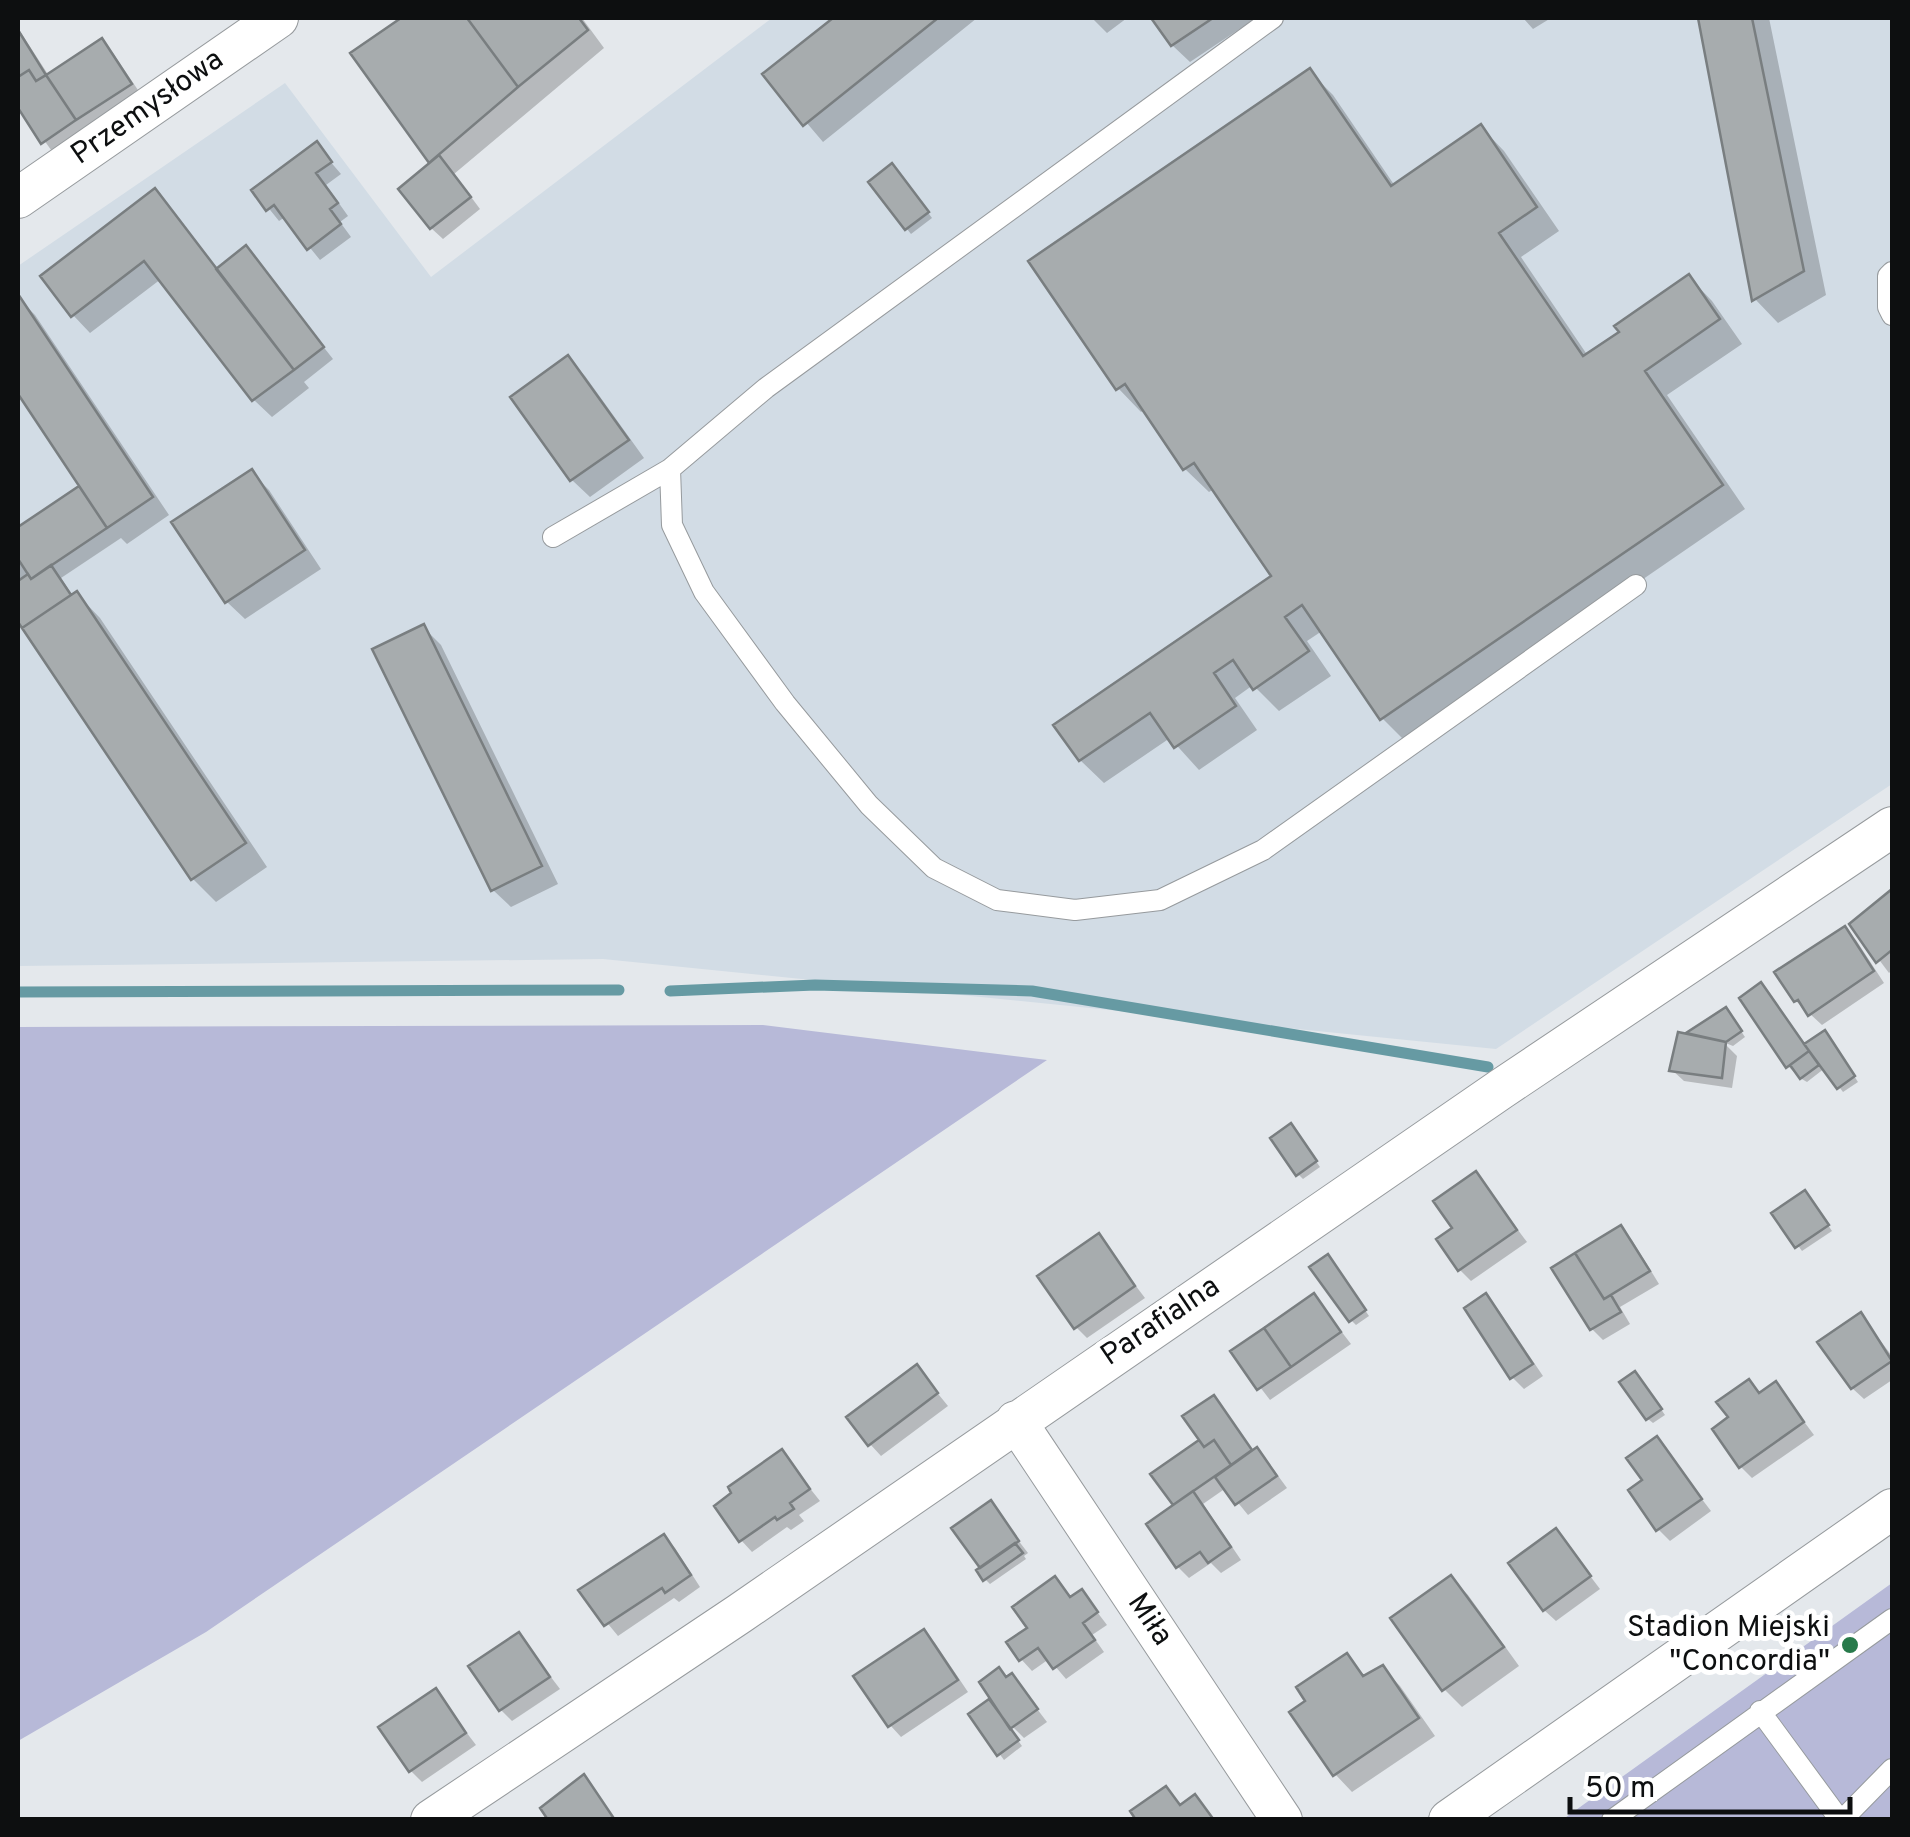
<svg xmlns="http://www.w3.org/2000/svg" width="1910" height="1837" font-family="Overpass,sans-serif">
	<rect width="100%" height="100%" fill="#e4e8ec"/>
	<path fill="#d2dce5" d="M 772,18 L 1892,18 L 1892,784 L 1496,1049 L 603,959 L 18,966 L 18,266 L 285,83 L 431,277 Z"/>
	<path fill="#b7b9d8" d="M 763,1025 L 1047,1060 L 206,1632 L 18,1741 L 18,1027 Z
		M 1892,1583 L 1892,1819 L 1562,1820 Z"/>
	<path fill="#0003" d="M 405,18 L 582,18 L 604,48 L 454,174 L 480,209 L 443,239 L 431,228 L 432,164 L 353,54 Z
		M 837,18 L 977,18 L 823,142 L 766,75 Z
		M 1092,18 L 1127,18 L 1107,33 Z
		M 1154,18 L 1256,18 L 1190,62 L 1172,45 Z
		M 1523,18 L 1551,18 L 1533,29 Z
		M 1700,18 L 1769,18 L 1826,295 L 1778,323 L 1755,299 Z
		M 18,28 L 49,76 L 102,41 L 113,53 L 142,96 L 54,154 L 18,104 Z
		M 1310,72 L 1333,95 L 1395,186 L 1481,127 L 1504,151 L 1559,231 L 1521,257 L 1588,356 L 1623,333 L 1689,277 L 1712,301 L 1742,344 L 1667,395 L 1745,509 L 1406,742 L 1382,718 L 1322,631 L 1307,641 L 1331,676 L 1279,711 L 1253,685 L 1235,698 L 1257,730 L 1199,770 L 1170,738 L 1104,783 L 1080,760 L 1274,576 L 1214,489 L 1209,492 L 1185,469 L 1145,409 L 1141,412 L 1118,388 Z
		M 316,145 L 341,174 L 326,185 L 348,216 L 340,222 L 351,237 L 320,260 L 285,217 L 279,221 L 254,190 Z
		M 897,171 L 932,218 L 911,234 L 907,229 Z
		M 154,192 L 218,270 L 246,249 L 333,359 L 304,382 L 309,388 L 272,417 L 254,400 L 161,279 L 90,333 L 73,315 Z
		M 18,298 L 35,315 L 169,515 L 127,544 L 121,538 L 61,578 L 73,596 L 77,594 L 100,618 L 267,867 L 216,902 L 193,879 L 18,617 L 18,530 L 78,489 L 88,496 L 18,391 Z
		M 568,359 L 585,376 L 644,458 L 590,497 L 572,480 L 514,398 Z
		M 251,472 L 269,490 L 321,569 L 245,619 L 227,602 Z
		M 423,627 L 441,645 L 558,884 L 511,907 L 493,890 Z
		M 1892,892 L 1892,970 L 1889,973 L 1853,925 Z
		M 1844,929 L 1856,940 L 1884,983 L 1822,1025 L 1796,1001 Z
		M 1761,985 L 1806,1046 L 1829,1038 L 1858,1082 L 1843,1092 L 1825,1068 L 1807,1082 L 1800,1078 L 1788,1066 L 1742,998 Z
		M 1730,1015 L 1745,1037 L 1733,1046 L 1723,1042 L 1737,1056 L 1732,1088 L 1684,1081 L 1672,1070 L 1694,1038 L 1690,1034 Z
		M 1295,1131 L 1320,1167 L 1303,1179 L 1298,1174 Z
		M 1476,1174 L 1527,1242 L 1471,1281 L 1460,1270 L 1455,1229 Z
		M 1810,1198 L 1832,1231 L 1802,1251 L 1775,1214 Z
		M 1620,1228 L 1632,1240 L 1659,1284 L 1620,1307 L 1630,1324 L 1603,1340 L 1592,1329 Z
		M 1098,1236 L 1145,1298 L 1087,1338 L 1076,1327 Z
		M 1332,1262 L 1369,1316 L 1356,1325 L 1351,1320 Z
		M 1314,1296 L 1351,1344 L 1270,1400 L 1233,1352 Z
		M 1486,1296 L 1497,1308 L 1543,1376 L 1524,1389 L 1512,1377 Z
		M 1861,1315 L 1892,1356 L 1892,1380 L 1864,1399 L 1852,1388 Z
		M 917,1368 L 948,1406 L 881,1456 L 870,1444 Z
		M 1640,1379 L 1665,1415 L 1653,1423 L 1648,1419 Z
		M 1749,1382 L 1761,1394 L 1776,1384 L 1814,1435 L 1752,1478 L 1741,1467 L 1731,1418 Z
		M 1213,1398 L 1254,1452 L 1257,1450 L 1268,1462 L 1287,1488 L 1248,1515 L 1226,1488 L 1203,1504 L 1241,1560 L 1221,1573 L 1211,1563 L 1189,1578 L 1178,1567 L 1176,1506 L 1154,1474 L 1202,1440 Z
		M 1656,1439 L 1711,1511 L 1670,1541 L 1658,1529 L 1645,1480 Z
		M 781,1452 L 820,1501 L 799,1515 L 804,1521 L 791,1530 L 787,1527 L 752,1552 L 741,1540 Z
		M 990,1504 L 1028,1553 L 1024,1556 L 1026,1559 L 990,1584 L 985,1579 Z
		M 1556,1531 L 1600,1589 L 1556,1621 L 1544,1610 Z
		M 664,1537 L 675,1548 L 700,1587 L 679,1602 L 674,1598 L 618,1636 L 581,1591 Z
		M 1451,1578 L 1468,1595 L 1519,1666 L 1462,1707 L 1444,1689 L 1394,1618 Z
		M 1055,1580 L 1072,1599 L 1082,1592 L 1107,1625 L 1092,1635 L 1104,1652 L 1066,1679 L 1049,1659 L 1032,1671 L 1021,1659 L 1030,1628 Z
		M 924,1632 L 935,1643 L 968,1692 L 901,1737 L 890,1725 Z
		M 519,1635 L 560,1689 L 512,1721 L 501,1710 Z
		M 1346,1656 L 1366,1677 L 1382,1668 L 1400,1686 L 1435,1736 L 1352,1792 L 1335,1774 Z
		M 1012,1676 L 1047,1722 L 1024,1738 L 1012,1726 L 1009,1728 L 1022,1746 L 1004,1760 L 971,1715 L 989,1702 L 998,1711 L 1000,1709 L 1007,1679 Z
		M 435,1691 L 476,1745 L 422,1782 L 411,1771 Z"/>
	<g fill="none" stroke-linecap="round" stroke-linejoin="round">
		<path stroke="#669aa3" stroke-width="11" d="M 670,991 L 815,985 L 1032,991 L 1488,1067
			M 18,992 L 619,990"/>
	</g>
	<path fill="#a7acae" stroke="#797e80" stroke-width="2.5" d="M 401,18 L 467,18 L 518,87 L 429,163 L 350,53 Z
		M 467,18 L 579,18 L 588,30 L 518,87 Z
		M 833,18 L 938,18 L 803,126 L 762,74 Z
		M 1151,18 L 1213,18 L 1171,46 Z
		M 1698,18 L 1752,18 L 1804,271 L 1752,301 Z
		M 18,30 L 46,75 L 36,81 L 29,70 L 18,77 Z
		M 102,38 L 132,84 L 76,120 L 46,75 Z
		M 1310,68 L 1391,186 L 1481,124 L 1537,207 L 1499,233 L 1583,356 L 1619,332 L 1614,326 L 1689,274 L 1720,319 L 1645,371 L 1723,485 L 1380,720 L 1302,605 L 1285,617 L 1309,651 L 1253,690 L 1233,660 L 1214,673 L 1236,706 L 1174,748 L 1150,713 L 1079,761 L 1053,725 L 1271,576 L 1194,463 L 1183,470 L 1125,384 L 1116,390 L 1028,261 Z
		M 29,70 L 36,81 L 46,75 L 76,120 L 41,144 L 18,108 L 18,77 Z
		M 317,141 L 332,162 L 316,173 L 338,203 L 330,209 L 341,224 L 307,250 L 274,205 L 266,211 L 251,190 Z
		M 439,155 L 471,197 L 430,229 L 398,189 Z
		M 892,163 L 929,212 L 905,230 L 868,182 Z
		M 155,188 L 294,370 L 252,401 L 144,261 L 71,317 L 40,276 Z
		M 246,245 L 324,347 L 294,370 L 216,269 Z
		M 18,294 L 153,497 L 107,528 L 18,394 Z
		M 568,355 L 629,440 L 570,481 L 510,397 Z
		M 252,469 L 305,550 L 225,603 L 171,522 Z
		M 79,486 L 107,528 L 31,579 L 18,559 L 18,527 Z
		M 51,565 L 71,595 L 22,628 L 18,622 L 18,581 L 28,574 L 31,579 Z
		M 77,591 L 246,843 L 191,880 L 22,628 Z
		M 424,624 L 542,866 L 491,891 L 372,649 Z
		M 1892,889 L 1892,950 L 1876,963 L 1849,924 Z
		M 1845,926 L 1874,971 L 1808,1016 L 1798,1000 L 1794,1002 L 1774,972 Z
		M 1761,982 L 1809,1051 L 1786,1068 L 1739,998 Z
		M 1726,1007 L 1742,1031 L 1726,1042 L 1686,1033 Z
		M 1825,1030 L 1855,1076 L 1837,1089 L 1804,1044 Z
		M 1678,1032 L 1726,1042 L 1722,1078 L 1669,1071 Z
		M 1809,1051 L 1819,1065 L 1800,1079 L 1790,1065 Z
		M 1291,1123 L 1317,1161 L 1296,1176 L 1270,1138 Z
		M 1476,1171 L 1517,1230 L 1458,1271 L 1436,1239 L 1452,1228 L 1433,1201 Z
		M 1805,1190 L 1829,1225 L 1795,1248 L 1771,1213 Z
		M 1621,1225 L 1650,1271 L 1604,1299 L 1575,1253 Z
		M 1099,1233 L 1135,1286 L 1074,1329 L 1037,1276 Z
		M 1575,1253 L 1604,1299 L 1611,1295 L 1621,1312 L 1590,1330 L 1551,1268 Z
		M 1328,1254 L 1366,1310 L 1349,1322 L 1309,1267 Z
		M 1314,1293 L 1341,1332 L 1291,1367 L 1264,1328 Z
		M 1486,1293 L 1533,1364 L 1510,1379 L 1464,1308 Z
		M 1861,1312 L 1892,1361 L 1851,1389 L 1817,1342 Z
		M 1264,1328 L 1291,1367 L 1257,1390 L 1230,1351 Z
		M 917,1364 L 938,1393 L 868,1446 L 846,1417 Z
		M 1635,1371 L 1662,1409 L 1646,1420 L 1619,1382 Z
		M 1749,1379 L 1759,1393 L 1776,1381 L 1804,1422 L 1739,1468 L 1712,1429 L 1728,1417 L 1716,1402 Z
		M 1214,1395 L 1252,1450 L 1231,1465 L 1214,1440 L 1204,1447 L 1182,1416 Z
		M 1657,1436 L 1702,1499 L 1656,1531 L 1628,1490 L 1642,1480 L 1626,1458 Z
		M 1199,1440 L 1204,1447 L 1214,1440 L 1231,1465 L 1173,1505 L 1150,1474 Z
		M 1257,1447 L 1277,1476 L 1235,1505 L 1215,1477 Z
		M 782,1449 L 810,1489 L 790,1503 L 794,1509 L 777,1520 L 775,1517 L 739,1542 L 714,1506 L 731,1493 L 728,1487 Z
		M 1193,1491 L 1231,1547 L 1208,1563 L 1200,1552 L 1176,1568 L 1146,1524 Z
		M 991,1500 L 1019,1541 L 980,1568 L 951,1528 Z
		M 1556,1528 L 1591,1576 L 1543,1611 L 1508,1563 Z
		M 664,1534 L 691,1575 L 665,1593 L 662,1588 L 604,1626 L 578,1590 Z
		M 1015,1543 L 1023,1553 L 983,1581 L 976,1570 Z
		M 1451,1575 L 1504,1647 L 1442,1691 L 1390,1618 Z
		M 1055,1576 L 1070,1597 L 1082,1589 L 1098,1612 L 1083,1623 L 1095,1640 L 1053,1669 L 1038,1648 L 1019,1661 L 1006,1642 L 1027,1628 L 1012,1607 Z
		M 924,1629 L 958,1680 L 888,1727 L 853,1676 Z
		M 519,1632 L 550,1677 L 499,1711 L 468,1666 Z
		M 1347,1653 L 1363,1676 L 1383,1665 L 1419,1718 L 1333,1776 L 1289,1712 L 1305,1701 L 1296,1687 Z
		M 999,1667 L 1006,1677 L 1012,1673 L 1038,1709 L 1010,1729 L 979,1682 Z
		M 436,1688 L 466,1733 L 409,1772 L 378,1727 Z
		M 989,1699 L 1019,1740 L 997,1756 L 968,1714 Z
		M 584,1774 L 615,1820 L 548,1820 L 540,1808 Z
		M 1166,1786 L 1180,1805 L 1195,1794 L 1214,1820 L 1136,1820 L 1130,1811 Z"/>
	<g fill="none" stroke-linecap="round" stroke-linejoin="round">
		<g stroke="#969a9d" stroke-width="22">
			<path id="lane" d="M 1892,272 L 1888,276 L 1888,307 L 1892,315
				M 670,469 L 672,525 L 704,592 L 785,703 L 869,805 L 934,868 L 997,900 L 1075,910 L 1160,900 L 1263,850 L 1636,585
				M 553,537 L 670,469 L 766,388 L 1273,18
				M 1760,1711 L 1840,1820
				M 1612,1820 L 1892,1619
				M 1842,1820 L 1892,1769"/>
		</g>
		<g stroke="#969a9d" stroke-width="42">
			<path id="street" d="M 18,198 L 278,18
				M 1016,1421 L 1282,1820
				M 431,1820 L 739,1614 L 1501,1089 L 1892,827
				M 1449,1820 L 1892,1509"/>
		</g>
		<use href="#lane" stroke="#fff" stroke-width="20"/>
		<use href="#street" stroke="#fff" stroke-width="40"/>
	</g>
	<circle fill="#287a4b" stroke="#fff" stroke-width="4" cx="1850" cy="1645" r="10"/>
	<g text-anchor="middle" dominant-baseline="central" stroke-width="10" stroke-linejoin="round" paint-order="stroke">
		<g font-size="30" fill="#0d0f10" stroke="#fff">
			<text transform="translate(148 108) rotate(-35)">Przemysłowa</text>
			<text transform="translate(1161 1322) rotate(-34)">Parafialna</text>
			<text transform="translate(1149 1620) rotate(56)">Miła</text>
		</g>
		<g font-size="30" fill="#0d0f10" stroke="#fff" text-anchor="end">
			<text x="1830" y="1628">Stadion Miejski<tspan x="1830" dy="34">"Concordia"</tspan></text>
		</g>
	</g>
	<rect width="1910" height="1837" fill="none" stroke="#0d0f10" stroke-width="40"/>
	<path d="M1570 1797v15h280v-15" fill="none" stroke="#0d0f10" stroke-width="5"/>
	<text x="1585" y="1797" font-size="30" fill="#0d0f10" stroke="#ffffff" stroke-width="8" paint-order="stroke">50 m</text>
</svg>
